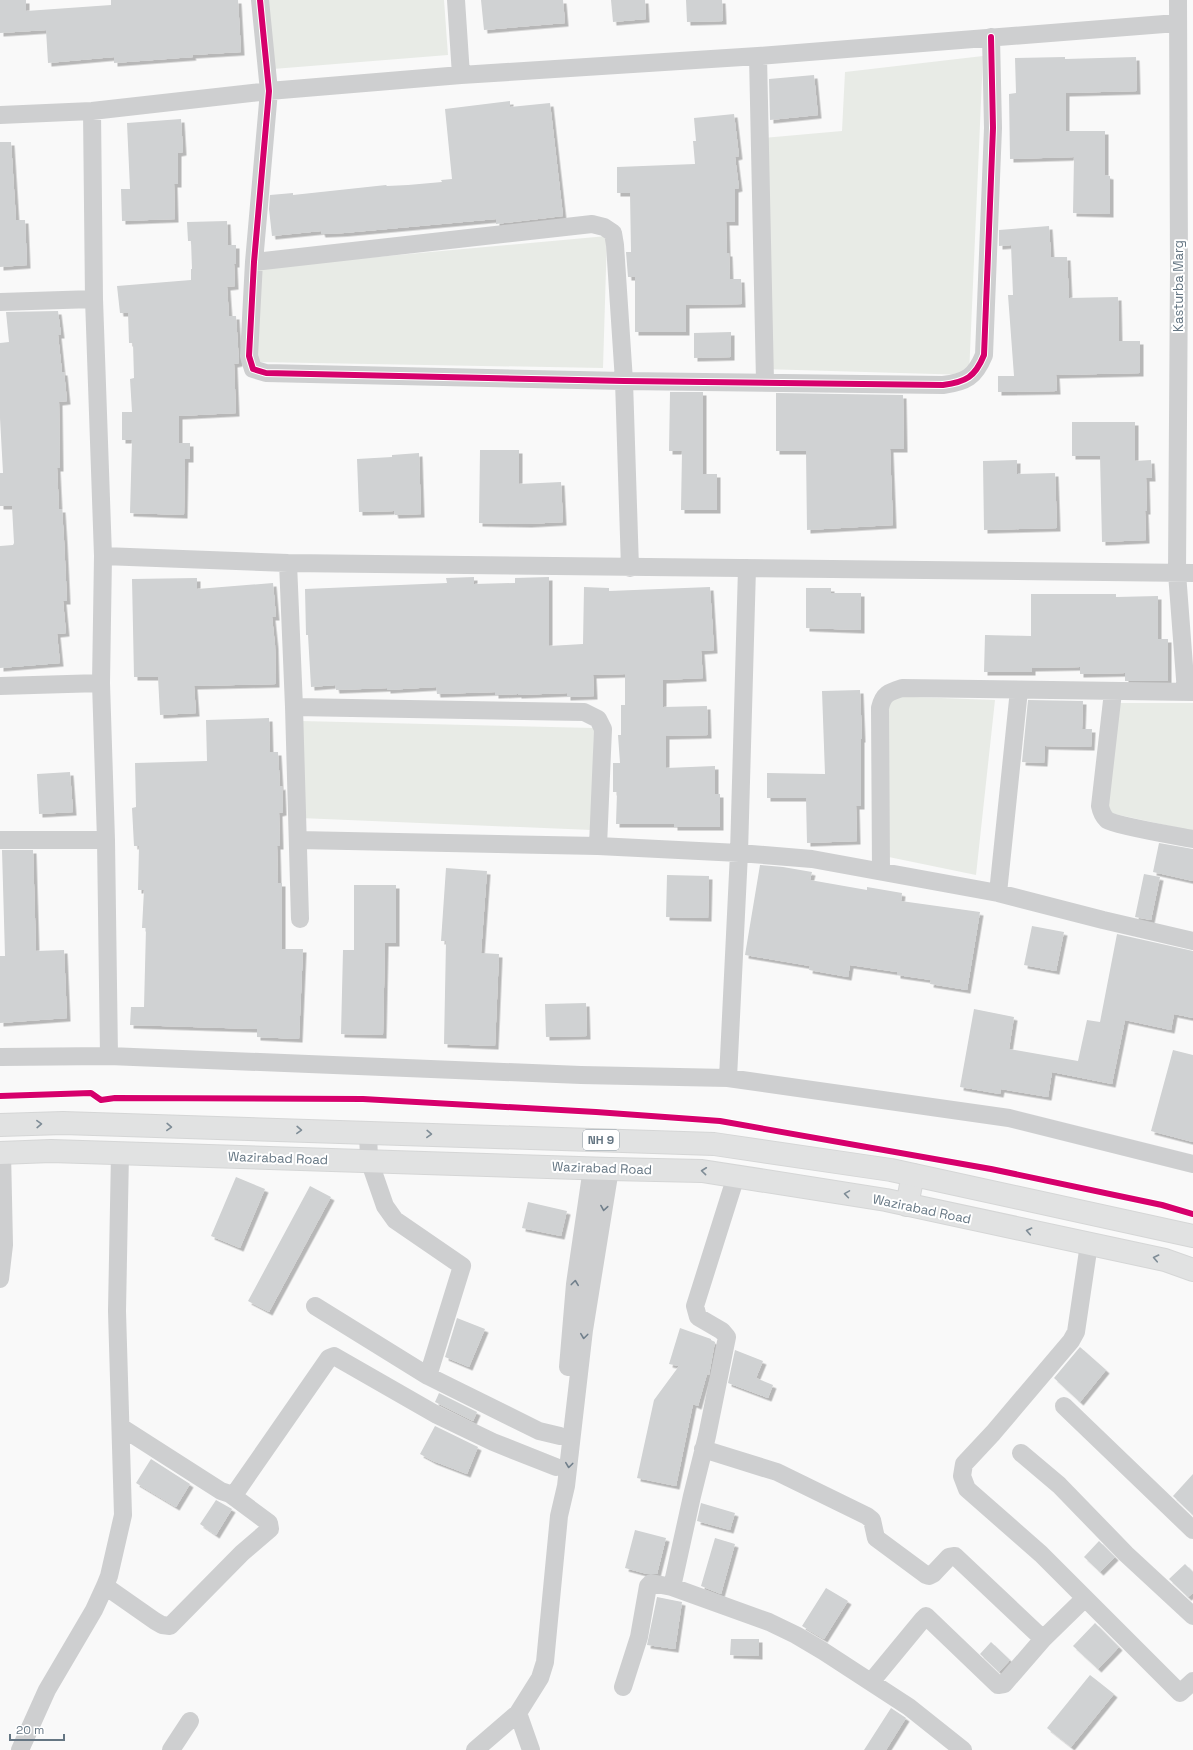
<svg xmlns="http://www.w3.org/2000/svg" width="1193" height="1750" font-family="'Space Grotesk',sans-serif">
	<defs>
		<filter id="shadow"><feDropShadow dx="3.5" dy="3.5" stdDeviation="0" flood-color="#0004"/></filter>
	</defs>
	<rect width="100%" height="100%" fill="#f9f9f9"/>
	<path fill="#e8ebe6" d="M 267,0 L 444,0 L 448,55 L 273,69 Z
		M 983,56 L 969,375 L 762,369 L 763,138 L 842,131 L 845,72 Z
		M 607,236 L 603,368 L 257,362 L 255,268 Z
		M 886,696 L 995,700 L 976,875 L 879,855 Z
		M 1116,703 L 1193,703 L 1193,831 L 1096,810 Z
		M 301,721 L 594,728 L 592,830 L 300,818 Z"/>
	<path fill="#d0d2d3" filter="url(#shadow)" d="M 0,0 L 26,0 L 26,11 L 111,5 L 111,0 L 238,0 L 241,52 L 192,55 L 193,57 L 114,63 L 114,57 L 48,63 L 46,30 L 0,33 Z
		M 481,0 L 563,0 L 565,23 L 484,30 Z
		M 611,0 L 645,0 L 646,19 L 613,22 Z
		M 686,0 L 722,0 L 723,21 L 687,22 Z
		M 1065,57 L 1065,59 L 1136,57 L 1137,91 L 1066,93 L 1066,131 L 1105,131 L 1105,175 L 1110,176 L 1110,214 L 1073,213 L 1074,157 L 1010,159 L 1009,94 L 1016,93 L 1015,58 Z
		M 814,75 L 818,115 L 770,120 L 769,79 Z
		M 510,101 L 510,107 L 550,103 L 563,216 L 496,224 L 496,219 L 344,233 L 322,234 L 321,231 L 272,236 L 269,209 L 270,195 L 293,193 L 293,195 L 386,185 L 387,186 L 408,185 L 442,182 L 441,180 L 452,179 L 445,109 Z
		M 734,114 L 739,156 L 735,157 L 739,188 L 735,189 L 735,222 L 726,222 L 727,253 L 729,253 L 730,279 L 741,279 L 742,304 L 686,305 L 686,332 L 635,332 L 635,277 L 628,277 L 626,252 L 631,252 L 630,193 L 617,193 L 617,167 L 695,164 L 693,141 L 696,141 L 694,118 Z
		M 181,119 L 183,152 L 178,153 L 178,184 L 174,184 L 175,219 L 122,221 L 121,189 L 130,189 L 127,123 Z
		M 0,142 L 11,142 L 16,220 L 25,220 L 27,265 L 0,267 Z
		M 227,221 L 228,245 L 236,245 L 236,264 L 234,264 L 235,286 L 227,287 L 229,316 L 236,316 L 239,363 L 234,364 L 236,413 L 179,416 L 179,443 L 190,443 L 190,459 L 185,459 L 184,515 L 130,513 L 132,440 L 122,440 L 122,412 L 132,412 L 130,379 L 134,378 L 133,343 L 129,343 L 128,313 L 120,313 L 117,286 L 191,280 L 191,269 L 192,269 L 191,241 L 188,241 L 187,222 Z
		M 1049,226 L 1051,257 L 1067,257 L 1069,298 L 1118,297 L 1119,341 L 1140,341 L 1140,373 L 1056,375 L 1057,391 L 998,392 L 998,376 L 1014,376 L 1008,295 L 1013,295 L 1011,245 L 999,246 L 999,230 Z
		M 58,311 L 61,335 L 58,335 L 62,372 L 64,372 L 67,401 L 59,402 L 60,468 L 57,468 L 59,509 L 62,509 L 64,540 L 67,601 L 63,601 L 66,633 L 57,634 L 60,663 L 0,668 L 0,546 L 13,545 L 14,543 L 12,506 L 0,506 L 0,473 L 3,473 L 0,418 L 0,343 L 9,342 L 6,312 Z
		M 731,332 L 731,357 L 694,358 L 694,333 Z
		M 670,392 L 703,392 L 703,474 L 717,474 L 717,510 L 681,510 L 682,451 L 669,451 Z
		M 776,393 L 903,395 L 904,449 L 890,449 L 893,525 L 807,530 L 806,451 L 776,451 Z
		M 1072,422 L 1135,422 L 1135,461 L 1151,460 L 1152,478 L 1146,478 L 1147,511 L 1145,511 L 1146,540 L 1102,542 L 1100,456 L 1072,456 Z
		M 480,450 L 519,450 L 519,484 L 561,482 L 563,522 L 528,524 L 479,523 Z
		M 419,453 L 421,514 L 395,515 L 394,511 L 359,512 L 357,459 L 392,457 L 392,455 Z
		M 1017,460 L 1017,474 L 1055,473 L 1057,528 L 984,530 L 983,461 Z
		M 474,577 L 474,584 L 515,583 L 515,578 L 549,577 L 549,646 L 583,644 L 584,587 L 609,588 L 609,591 L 710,587 L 714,650 L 701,651 L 703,678 L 663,680 L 663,707 L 707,706 L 708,735 L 666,736 L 666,768 L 715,766 L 715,794 L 720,794 L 720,827 L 674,827 L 674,824 L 616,824 L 617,792 L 613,792 L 613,763 L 620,763 L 618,735 L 621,735 L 621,705 L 625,705 L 625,674 L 593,675 L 594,696 L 567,697 L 567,693 L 518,695 L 518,694 L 495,695 L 495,692 L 437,694 L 436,687 L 387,690 L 387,688 L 336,690 L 335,685 L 311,687 L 308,635 L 306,635 L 305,589 L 447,583 L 446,578 Z
		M 197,578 L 197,589 L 273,583 L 276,617 L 272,617 L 275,645 L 276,684 L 194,686 L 196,713 L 160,715 L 158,677 L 134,677 L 132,579 Z
		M 806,588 L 831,588 L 831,593 L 861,593 L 861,630 L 806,628 Z
		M 1031,594 L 1116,594 L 1116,597 L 1158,596 L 1158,639 L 1168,639 L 1168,681 L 1125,681 L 1125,673 L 1080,674 L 1080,667 L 1032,668 L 1032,672 L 984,672 L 985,635 L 1031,636 Z
		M 860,690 L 862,739 L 861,739 L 861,806 L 856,806 L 857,841 L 807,843 L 806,798 L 767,798 L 767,773 L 825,774 L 822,691 Z
		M 1028,700 L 1083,701 L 1082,729 L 1092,729 L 1091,747 L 1045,746 L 1044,763 L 1022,762 Z
		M 269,718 L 270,752 L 278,752 L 280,787 L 282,786 L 283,812 L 279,813 L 280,846 L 277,846 L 278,883 L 282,883 L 282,949 L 303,949 L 299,1039 L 257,1037 L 257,1029 L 130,1025 L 131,1007 L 144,1007 L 146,928 L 142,928 L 144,890 L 138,890 L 139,846 L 134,846 L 132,808 L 136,807 L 135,763 L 207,761 L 206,720 Z
		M 70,772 L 73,812 L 39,814 L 37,774 Z
		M 1159,843 L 1193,849 L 1193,881 L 1153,872 Z
		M 2,850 L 33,850 L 36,951 L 64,950 L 67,1018 L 0,1023 L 0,956 L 5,956 Z
		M 760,865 L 783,867 L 812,872 L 810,880 L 867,890 L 867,887 L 902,893 L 901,901 L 980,912 L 967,990 L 930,984 L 931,980 L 897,975 L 897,972 L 850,965 L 848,977 L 809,970 L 810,966 L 745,955 Z
		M 446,868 L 487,871 L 481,953 L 499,954 L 495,1046 L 444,1044 L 446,941 L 441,941 Z
		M 1144,874 L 1160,877 L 1151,920 L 1135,917 Z
		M 667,875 L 709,876 L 708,918 L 666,917 Z
		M 354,885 L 396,885 L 396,943 L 385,943 L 383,1035 L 341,1034 L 343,950 L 354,950 Z
		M 1032,926 L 1064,932 L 1056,971 L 1024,965 Z
		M 1117,934 L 1193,951 L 1193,1018 L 1174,1014 L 1171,1030 L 1125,1020 L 1112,1084 L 1052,1072 L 1048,1097 L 1001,1089 L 1000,1094 L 960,1087 L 974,1009 L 1014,1017 L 1009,1049 L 1078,1061 L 1087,1020 L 1100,1022 Z
		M 586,1003 L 587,1036 L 546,1037 L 545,1004 Z
		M 1173,1050 L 1193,1055 L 1193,1142 L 1151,1131 Z
		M 236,1177 L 265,1189 L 240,1248 L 211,1236 Z
		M 310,1186 L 331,1197 L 269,1312 L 248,1301 Z
		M 528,1202 L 567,1211 L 561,1236 L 522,1228 Z
		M 457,1318 L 485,1329 L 469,1367 L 445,1357 Z
		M 680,1328 L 711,1339 L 711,1340 L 715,1342 L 709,1375 L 707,1374 L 698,1406 L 693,1404 L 676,1486 L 637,1478 L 654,1400 L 679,1366 L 669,1364 Z
		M 1080,1347 L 1106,1370 L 1080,1402 L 1054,1378 Z
		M 735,1350 L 763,1361 L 756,1378 L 773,1385 L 768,1398 L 728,1383 Z
		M 439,1393 L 477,1412 L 473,1421 L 435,1402 Z
		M 435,1426 L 478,1447 L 467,1474 L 433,1461 L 420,1454 Z
		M 151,1459 L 190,1484 L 176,1507 L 136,1483 Z
		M 1193,1474 L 1193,1515 L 1173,1496 Z
		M 216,1500 L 232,1509 L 216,1535 L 200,1524 Z
		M 701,1503 L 735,1513 L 730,1530 L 697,1521 Z
		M 635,1530 L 666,1538 L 657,1574 L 647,1574 L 625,1568 Z
		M 715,1538 L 735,1544 L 721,1594 L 701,1586 Z
		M 1099,1541 L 1115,1557 L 1100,1572 L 1084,1557 Z
		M 1185,1564 L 1193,1572 L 1193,1593 L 1188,1597 L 1169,1579 Z
		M 826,1588 L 848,1601 L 824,1639 L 802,1626 Z
		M 657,1597 L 682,1602 L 675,1649 L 647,1645 Z
		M 1095,1623 L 1119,1647 L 1098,1669 L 1073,1646 Z
		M 731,1639 L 759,1639 L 759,1656 L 730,1655 Z
		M 991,1642 L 1010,1660 L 999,1672 L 980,1654 Z
		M 1090,1675 L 1114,1694 L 1071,1747 L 1047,1728 Z
		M 891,1708 L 906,1718 L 886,1750 L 864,1750 Z"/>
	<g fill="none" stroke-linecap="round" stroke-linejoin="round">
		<g stroke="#d5d6d7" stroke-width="24">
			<path id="primary" d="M 907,1205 L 913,1175"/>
		</g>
		<g stroke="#d5d6d6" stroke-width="24">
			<path id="trunk" d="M 0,1125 L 63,1123 L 714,1144 L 891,1170 L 1193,1236
				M 0,1153 L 51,1151 L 610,1169 L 702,1171 L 886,1200 L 1165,1260 L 1193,1270"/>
		</g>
		<path stroke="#cecfd0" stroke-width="18" d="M 260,0 L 269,91 L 254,262 L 249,356 L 253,369 L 266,373 L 624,381 L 943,385 C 966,382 975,377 984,355 L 993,128 L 991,37
			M 456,0 L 461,75
			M 1178,0 L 1179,269 L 1177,573 L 1186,692
			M 758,56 L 765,381
			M 92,111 L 94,299 L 103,556 L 101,683 L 106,840 L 109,1056
			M 0,115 L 92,111 L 269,91 L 461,75 L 758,56 L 1177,23
			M 254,262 L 592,224 L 604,227 L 613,233 L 615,245 L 624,381 L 630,568
			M 0,302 L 94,299
			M 103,556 L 288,563 L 1193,573
			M 288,563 L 294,707 L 300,919
			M 0,686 L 101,683
			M 1113,692 L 1100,806 C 1101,811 1103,816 1107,820 C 1116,826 1178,836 1193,839
			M 294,707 L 584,712 L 598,719 L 603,729 L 598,846
			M 0,840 L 106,840
			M 298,840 L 598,846 L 739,853 L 812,859 L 998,893 L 1103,920 L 1193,941
			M 881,871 L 880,708 C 883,694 889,692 902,688 L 1193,692
			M 998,893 L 1019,690
			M 0,1057 L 109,1056 L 581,1075 L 728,1078 L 1009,1118 L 1193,1164
			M 728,1078 L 739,853 L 747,568
			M 1089,1244 L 1076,1332 L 1071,1341 L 993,1433 L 964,1464 L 962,1476 L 967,1489 L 1041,1554 L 1180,1693 L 1193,1681
			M 0,1279 L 4,1245 L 2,1152
			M 315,1306 L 428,1376 L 462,1266 L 395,1220 L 385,1206 L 369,1160 L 368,1132
			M 568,1367 L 575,1284 L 592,1168
			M 428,1376 L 539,1431 L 560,1436
			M 1064,1406 L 1193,1530
			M 121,1427 L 221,1491 L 230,1494 L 236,1492 L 329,1358 L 334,1356 L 437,1415 L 493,1442 L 556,1467
			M 703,1449 L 777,1472 L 867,1516 L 872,1520 L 876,1538 L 926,1575 L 929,1576 L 933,1574 L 949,1557 L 955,1556 L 1043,1639 L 1085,1598
			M 1021,1453 L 1059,1485 L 1126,1554 L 1193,1616
			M 105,1586 L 155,1621 L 162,1625 L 170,1626 L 242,1553 L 270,1529 L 269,1523 L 230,1494
			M 672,1587 L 692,1496 L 707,1436 L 727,1337 L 722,1331 L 698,1317 L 695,1306 L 736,1176
			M 871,1682 L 923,1619 L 926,1616 L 998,1685 L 1004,1684 L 1043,1639
			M 623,1687 L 639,1637 L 648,1586 L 651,1583 L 672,1587 L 769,1622 L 796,1635 L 823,1651 L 909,1707 L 963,1750
			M 518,1713 L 531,1750
			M 20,1750 L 47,1690 L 94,1610 L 105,1586 L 109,1576 L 123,1515 L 117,1311 L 120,1153
			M 171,1750 L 190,1721
			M 475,1750 L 518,1713 L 540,1678 L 545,1662 L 559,1516 L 566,1486 L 584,1330 L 610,1169"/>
		<use href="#primary" stroke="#e1e2e2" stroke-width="22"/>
		<use href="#trunk" stroke="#e1e2e2" stroke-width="22"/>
		<g stroke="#fff" stroke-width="8">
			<path id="cycleway" d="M 260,0 L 269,91 L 254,262 L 249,356 L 253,369 L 266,373 L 624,381 L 943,385 C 966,382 975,377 984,355 L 993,128 L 991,37
				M 0,1096 L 91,1093 L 101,1100 L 115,1098 L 363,1099 L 596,1112 L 720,1121 L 991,1169 L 1162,1205 L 1193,1214"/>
		</g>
		<use href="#cycleway" stroke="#d6006c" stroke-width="6"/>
	</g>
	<defs><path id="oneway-chevron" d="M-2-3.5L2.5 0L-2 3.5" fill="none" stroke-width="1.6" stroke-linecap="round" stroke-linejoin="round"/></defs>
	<g stroke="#7e8c96">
		<use href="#oneway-chevron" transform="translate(39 1124) rotate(-2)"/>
		<use href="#oneway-chevron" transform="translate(169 1127) rotate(2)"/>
		<use href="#oneway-chevron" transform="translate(299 1130) rotate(2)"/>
		<use href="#oneway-chevron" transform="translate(429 1134) rotate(2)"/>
		<use href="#oneway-chevron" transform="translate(704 1171) rotate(-174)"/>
		<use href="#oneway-chevron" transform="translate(847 1194) rotate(-171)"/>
		<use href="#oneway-chevron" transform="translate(1029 1231) rotate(-168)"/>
		<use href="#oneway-chevron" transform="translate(1156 1258) rotate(-168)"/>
	</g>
	<g stroke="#707f8b">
		<use href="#oneway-chevron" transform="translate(604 1208) rotate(99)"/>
		<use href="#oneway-chevron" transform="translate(575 1283) rotate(-83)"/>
		<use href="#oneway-chevron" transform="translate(584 1336) rotate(97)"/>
		<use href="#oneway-chevron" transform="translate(569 1465) rotate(97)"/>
	</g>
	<g text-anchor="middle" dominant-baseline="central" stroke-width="4" stroke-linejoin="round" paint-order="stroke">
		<rect fill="#fff" stroke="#939fa8" stroke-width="1" x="583" y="1130" width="36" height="20" rx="3"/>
		<g font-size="12" font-weight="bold" fill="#657683">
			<text x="601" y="1140">NH 9</text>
		</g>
		<g font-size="13" fill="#657683" stroke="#fff">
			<text transform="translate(1178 286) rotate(-90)">Kasturba Marg</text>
			<text transform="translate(278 1158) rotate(2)">Wazirabad Road</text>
			<text transform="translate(602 1168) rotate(2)">Wazirabad Road</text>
			<text transform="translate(922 1209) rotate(12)">Wazirabad Road</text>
		</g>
	</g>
	<path d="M10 1734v6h54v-6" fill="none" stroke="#657683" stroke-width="2"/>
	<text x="16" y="1734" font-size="12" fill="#657683" stroke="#ffffff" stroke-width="3" paint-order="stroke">20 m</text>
</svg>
